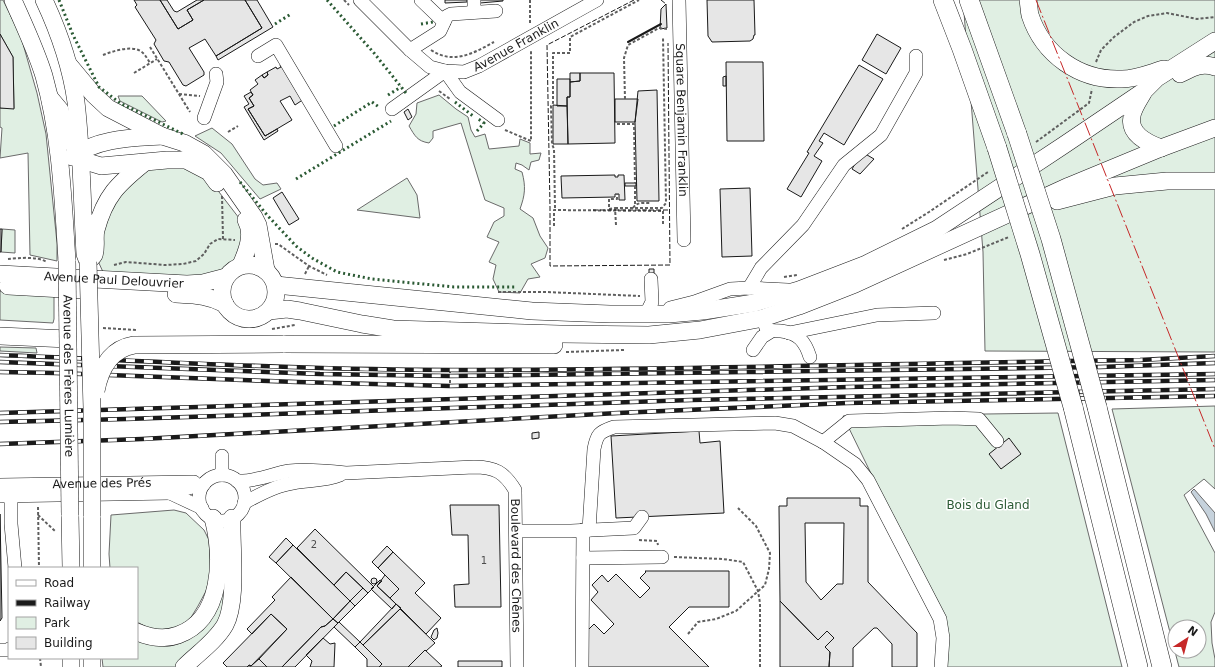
<svg xmlns="http://www.w3.org/2000/svg" width="1215" height="667" font-family="'DejaVu Sans',sans-serif">
	<rect width="100%" height="100%" fill="#fff"/>
	<path fill="#e0efe3" stroke="#6a6a6a" fill-rule="evenodd" d="M 0,0 L 3,0 L 21,37 L 37,93 L 46,134 L 57,243 L 57,261 L 30,255 L 28,153 L 0,158 L 2,128 L 0,127 L 0,108 L 14,108 L 13,57 L 0,34 Z
		M 963,0 L 1215,0 L 1215,352 L 985,351 L 983,252 Z
		M 439,95 L 456,109 L 468,117 L 471,130 L 475,137 L 485,134 L 489,149 L 519,146 L 520,139 L 530,143 L 530,154 L 541,153 L 539,160 L 531,162 L 529,170 L 522,165 L 516,163 L 515,169 L 522,172 C 526,187 525,195 520,209 L 533,218 L 540,236 L 548,248 L 545,258 L 531,264 L 540,277 L 528,279 L 520,293 L 499,292 L 493,279 L 496,265 L 489,262 L 499,242 L 487,237 L 494,222 L 504,216 L 504,208 L 485,200 L 461,123 L 433,131 L 433,138 L 429,143 C 417,141 415,136 409,126 L 416,114 L 417,103 Z
		M 118,96 L 142,96 L 166,121 L 162,122 L 120,101 Z
		M 212,128 L 232,144 L 255,179 L 263,185 L 277,183 L 281,189 L 260,199 L 221,153 L 195,136 Z
		M 161,164 L 180,165 L 209,179 L 239,218 L 244,230 L 238,257 L 220,272 L 210,277 L 103,272 L 98,261 L 102,222 L 111,202 L 141,173 Z
		M 407,178 L 417,195 L 420,218 L 357,210 Z
		M 2,229 L 15,230 L 15,253 L 1,252 Z
		M 0,291 L 54,294 L 54,319 L 53,323 L 0,320 Z
		M 0,347 L 36,348 L 37,353 L 0,351 Z
		M 1215,406 L 1215,489 L 1204,479 L 1184,495 L 1215,553 L 1215,612 L 1211,622 L 1212,643 L 1215,659 L 1215,667 L 1179,667 L 1112,409 ZM 1175,627 L 1199,627 L 1199,651 L 1175,651 Z
		M 1058,413 L 1122,667 L 937,667 L 942,619 L 843,416 Z
		M 174,510 L 186,513 L 204,530 L 209,540 L 211,574 L 206,591 L 198,606 L 190,619 L 178,627 L 167,631 L 152,630 L 137,622 L 137,568 L 110,568 L 109,554 L 111,515 Z
		M 229,540 L 222,614 L 213,630 L 176,667 L 103,667 L 102,658 L 137,658 L 137,639 C 147,641 157,645 167,646 C 175,646 184,642 190,638 C 227,617 224,577 229,540 Z"/>
	<path fill="#c6d2dc" stroke="#6a6a6a" d="M 1194,489 L 1215,513 L 1215,532 L 1206,514 L 1191,492 Z"/>
	<path fill="#e6e6e6" stroke="#1a1a1a" fill-rule="evenodd" d="M 134,0 L 160,0 L 178,29 L 193,20 L 187,10 L 204,0 L 245,0 L 262,28 L 216,56 L 205,39 L 189,48 L 204,72 L 204,75 L 186,86 L 183,85 L 169,62 L 164,61 L 154,44 L 156,40 L 135,7 L 137,5 Z
		M 160,0 L 167,0 L 174,11 L 177,12 L 197,0 L 204,0 L 187,10 L 193,20 L 178,29 Z
		M 245,0 L 257,0 L 273,27 L 218,60 L 216,56 L 262,28 Z
		M 445,0 L 467,0 L 467,2 L 445,3 Z
		M 480,0 L 503,0 L 503,1 L 480,3 Z
		M 707,0 L 754,0 L 755,35 L 754,35 L 753,39 L 750,41 L 712,42 L 708,36 Z
		M 666,4 L 667,28 L 660,29 L 661,9 Z
		M 0,34 L 13,57 L 14,109 L 0,108 Z
		M 877,34 L 901,48 L 886,74 L 862,60 Z
		M 726,62 L 763,62 L 764,141 L 727,141 Z
		M 282,63 L 304,99 L 295,105 L 290,96 L 280,101 L 292,120 L 265,136 L 248,109 L 254,106 L 249,98 L 253,95 L 250,90 L 258,84 L 255,80 L 262,75 L 264,78 L 268,75 L 267,72 L 276,67 L 277,69 L 281,67 L 280,65 Z
		M 859,65 L 883,79 L 844,145 L 824,133 L 819,141 L 823,143 L 814,156 L 822,161 L 801,197 L 787,189 L 809,153 L 807,152 Z
		M 267,72 L 268,75 L 264,78 L 262,75 Z
		M 570,73 L 580,73 L 580,81 L 570,82 Z
		M 580,73 L 614,73 L 615,143 L 568,144 L 567,97 L 570,97 L 570,82 L 580,81 Z
		M 726,76 L 726,86 L 723,86 L 723,77 Z
		M 557,79 L 570,79 L 570,97 L 567,97 L 567,106 L 557,106 Z
		M 657,90 L 659,201 L 637,201 L 635,122 L 638,91 Z
		M 251,92 L 253,95 L 249,98 L 254,106 L 248,109 L 265,136 L 277,129 L 278,131 L 264,140 L 244,107 L 249,104 L 244,96 Z
		M 615,99 L 638,99 L 635,122 L 615,122 Z
		M 553,105 L 567,106 L 568,144 L 553,144 Z
		M 408,109 L 412,117 L 408,120 L 404,112 Z
		M 862,152 L 874,159 L 860,174 L 852,169 Z
		M 615,175 L 615,177 L 618,177 L 618,175 L 624,175 L 625,200 L 619,200 L 619,194 L 615,194 L 615,197 L 562,198 L 561,176 Z
		M 625,183 L 636,183 L 636,186 L 625,186 Z
		M 750,188 L 752,256 L 722,257 L 720,189 Z
		M 282,192 L 299,219 L 289,225 L 273,198 Z
		M 0,229 L 2,229 L 1,252 L 0,252 Z
		M 649,269 L 654,269 L 654,277 L 649,277 Z
		M 699,431 L 700,443 L 720,441 L 724,513 L 616,518 L 611,436 Z
		M 539,432 L 539,438 L 532,439 L 532,433 Z
		M 1009,438 L 1021,454 L 1001,469 L 989,454 Z
		M 787,498 L 860,498 L 860,506 L 868,506 L 868,582 L 917,633 L 917,667 L 892,667 L 892,644 L 877,628 L 874,628 L 853,648 L 853,667 L 829,667 L 830,652 L 825,647 L 834,638 L 827,631 L 818,640 L 780,601 L 779,506 L 787,506 ZM 805,523 L 844,523 L 843,584 L 837,584 L 821,600 L 806,582 Z
		M 450,505 L 499,505 L 501,607 L 455,607 L 454,585 L 469,584 L 468,535 L 452,535 Z
		M 0,514 L 2,618 L 0,621 Z
		M 315,529 L 374,587 L 368,593 L 346,572 L 334,585 L 297,548 Z
		M 286,538 L 293,545 L 276,563 L 269,557 Z
		M 293,545 L 350,601 L 333,619 L 276,563 Z
		M 387,546 L 393,552 L 378,568 L 372,562 Z
		M 393,552 L 425,583 L 415,593 L 441,618 L 426,634 L 390,598 L 399,589 L 378,568 Z
		M 645,571 L 729,571 L 729,607 L 689,607 L 669,627 L 709,667 L 587,667 L 588,630 L 594,624 L 604,634 L 614,624 L 591,600 L 598,592 L 592,585 L 602,575 L 608,582 L 616,574 L 640,598 L 650,588 L 640,578 L 646,572 Z
		M 346,572 L 363,588 L 350,601 L 334,585 Z
		M 385,575 L 399,589 L 390,598 L 377,586 Z
		M 291,577 L 333,619 L 325,626 L 321,627 L 282,667 L 267,667 L 259,659 L 287,629 L 271,614 L 252,634 L 247,629 L 275,600 L 272,597 Z
		M371 581a3 3 0 1 1 6 0a3 3 0 1 1-6 0Z
		M 380,580 L 382,581 L 377,586 L 396,604 L 392,609 L 371,589 Z
		M 363,588 L 368,593 L 355,606 L 350,601 Z
		M 350,601 L 355,606 L 338,623 L 333,619 Z
		M 780,601 L 818,640 L 827,631 L 834,638 L 825,647 L 830,652 L 829,667 L 780,667 Z
		M 396,604 L 401,608 L 363,645 L 360,642 Z
		M 400,609 L 435,643 L 426,651 L 425,650 L 408,667 L 379,667 L 382,664 L 363,645 Z
		M 271,614 L 287,629 L 251,666 L 249,665 L 247,667 L 227,667 L 223,663 Z
		M 333,619 L 338,623 L 295,667 L 282,667 L 321,627 L 325,626 Z
		M 339,622 L 360,642 L 355,647 L 334,627 Z
		M 437,628 L 438,633 L 437,638 L 434,640 L 431,637 L 434,630 Z
		M 323,638 L 330,644 L 335,643 L 334,667 L 310,667 L 312,661 L 306,655 Z
		M 360,642 L 382,664 L 379,667 L 367,667 L 367,659 L 355,647 Z
		M 425,650 L 442,666 L 440,667 L 408,667 Z
		M 259,659 L 267,667 L 247,667 L 249,665 L 251,666 Z
		M 458,661 L 502,661 L 502,667 L 458,667 Z"/>
	<g fill="none" stroke-linecap="round" stroke-linejoin="round">
		<g stroke="#1a1a1a" stroke-width="14">
			<g id="minor">
				<path id="s1" d="M 360,0 L 410,50 L 430,67 L 445,71 L 464,72 L 479,66 L 597,0"/>
				<path d="M 421,0 L 444,22"/>
				<path d="M 474,0 L 474,12"/>
				<path id="s2" d="M 679,0 L 684,240"/>
				<path d="M 410,50 L 440,31 L 447,16 L 451,14 L 496,11"/>
				<path d="M 258,56 L 276,45 L 336,146"/>
				<path d="M 392,109 L 445,71 L 460,92 L 498,120"/>
				<path d="M 204,118 L 217,82 L 216,74"/>
				<path d="M 749,288 L 761,268 L 803,225 L 844,165 L 881,135 L 916,73 L 916,56"/>
				<path d="M 670,308 L 694,302 L 730,289 L 749,288 L 788,290"/>
				<path d="M 646,314 L 652,302 L 651,279"/>
				<path d="M 763,318 L 766,328 C 771,332 774,330 781,331 C 798,333 805,341 810,357"/>
				<path d="M 789,333 L 877,315 L 934,313"/>
				<path d="M 753,350 L 762,337 L 770,332"/>
				<path d="M 823,442 L 849,421 L 951,418 L 979,419 L 997,441"/>
				<path d="M 222,456 L 222,475"/>
				<circle cx="222" cy="498" r="23"/>
				<path id="s3" d="M 237,481 C 255,482 271,474 289,471 C 308,469 327,471 346,473 L 474,467 C 495,467 504,472 515,490 L 517,667"/>
				<path id="s4" d="M 0,485 L 194,482"/>
				<path d="M 170,493 L 202,508"/>
				<path d="M 0,496 L 170,493 L 204,484"/>
				<path d="M 11,496 L 11,524 L 15,568"/>
				<path d="M 244,503 C 258,495 277,485 293,483 C 309,480 325,481 340,475"/>
				<path d="M 589,530 L 594,449 C 597,434 599,432 614,427 L 775,423 L 793,426 L 823,442 L 855,464 L 868,480 L 940,619 L 943,638 L 941,667"/>
				<path d="M 516,531 L 571,531 L 634,528 L 642,517"/>
				<path d="M 583,558 L 662,557"/>
				<path d="M 0,650 L 8,650 L 9,649"/>
				<path d="M 582,667 L 583,530"/>
			</g>
		</g>
		<g stroke="#1a1a1a" stroke-width="18">
			<g id="major">
				<path d="M 13,0 C 24,25 36,50 44,76 C 61,137 63,199 67,261"/>
				<path d="M 44,0 C 59,32 71,67 76,102 C 82,152 82,204 85,254 L 88,262 C 89,260 93,257 94,255 C 97,248 94,237 96,230 C 105,196 118,184 144,163"/>
				<path d="M 1028,0 C 1029,5 1029,11 1030,15 C 1043,55 1080,81 1122,79 C 1136,79 1150,73 1164,69"/>
				<path d="M 69,65 L 94,95 L 108,108 L 162,136 L 184,143 L 204,154 L 224,174 L 254,217 L 258,225 L 266,270"/>
				<path d="M 1180,74 C 1192,68 1201,62 1215,67"/>
				<path d="M 1143,93 C 1139,100 1133,108 1132,116 C 1128,134 1147,143 1161,148"/>
				<path d="M 50,98 L 60,110 L 67,137 L 88,162 L 101,166 L 167,160 L 186,160 L 209,172 L 217,183"/>
				<path d="M 72,157 C 98,138 131,138 162,136"/>
				<path d="M 1057,201 L 1115,186 L 1167,181 L 1215,181"/>
				<circle cx="249" cy="292" r="27"/>
				<path d="M 241,265 C 247,251 254,234 246,220"/>
				<path id="s5" d="M 0,274 L 187,284 L 203,283 L 226,277"/>
				<path d="M 276,285 L 532,311 L 610,314 L 669,314 L 703,311 L 754,303 L 799,290 L 864,265 L 937,229 L 1064,145 L 1144,91 L 1157,78 L 1215,41"/>
				<path d="M 8,286 L 82,290"/>
				<path d="M 176,294 C 195,295 208,295 225,304"/>
				<path d="M 269,311 L 287,309 L 300,311 L 362,324 L 393,329 L 560,334 L 649,335 L 700,330 L 763,318 L 799,306 L 855,284 L 1069,186 L 1161,148 L 1215,128"/>
				<path d="M 0,336 L 68,339"/>
				<path d="M 283,344 L 554,345"/>
				<path d="M 70,515 L 71,568"/>
				<path d="M 92,568 L 92,516"/>
				<path d="M 137,632 C 151,638 164,640 178,635 C 223,619 223,557 213,518"/>
				<path d="M 71,658 L 71,667"/>
				<path d="M 92,658 L 92,667"/>
				<path d="M 184,667 C 197,654 215,642 225,625 C 238,601 231,547 232,518"/>
			</g>
		</g>
		<g stroke="#1a1a1a" stroke-width="20">
			<path id="highway" d="M 943,0 L 962,49 L 997,148
				M 969,0 L 1017,134
				M 1073,407 L 1138,667
				M 1097,407 L 1162,667"/>
		</g>
		<path stroke="#5f5f5f" stroke-width="2" stroke-dasharray="3 2" stroke-linecap="butt" d="M 344,0 L 349,5
			M 530,0 L 530,23
			M 150,47 L 190,112
			M 431,50 C 453,65 474,53 494,42
			M 103,55 C 113,51 134,44 143,53 C 146,56 148,60 150,63
			M 1096,62 L 1101,50 L 1114,37 L 1134,22 L 1148,16 L 1167,13 L 1197,19 L 1215,17
			M 134,73 L 157,59
			M 439,91 L 450,99
			M 179,94 L 200,96
			M 625,99 L 624,58 L 628,45 L 659,28 L 667,29
			M 617,124 L 634,124 L 635,183
			M 505,130 L 531,141 L 531,51
			M 228,132 L 238,126
			M 1036,142 L 1089,103 L 1092,89
			M 635,186 L 635,204
			M 222,196 L 223,239
			M 555,208 L 554,149 L 552,144 L 551,106 L 553,103 L 553,53 L 570,53 L 570,37 L 639,0
			M 615,208 L 662,208 L 666,203 L 663,37
			M 633,208 C 637,202 642,203 650,203
			M 616,225 L 615,208 L 609,209 L 609,199 L 617,199 L 617,194
			M 554,226 L 554,210 L 663,211 L 663,225
			M 902,229 L 929,212 L 988,172
			M 275,244 L 278,244 L 309,266 L 327,275
			M 8,259 C 20,258 36,256 47,262
			M 944,260 L 967,254 L 1009,237
			M 114,265 L 126,262 L 165,265 L 183,264 L 196,261 L 204,254 L 210,244 L 218,239 L 235,240
			M 305,274 L 309,266
			M 784,277 L 797,275
			M 498,292 L 546,292 L 640,296
			M 103,328 L 137,330
			M 272,329 L 295,325
			M 566,352 L 624,350
			M 450,370 L 450,386
			M 38,507 L 39,568
			M 38,515 L 56,532
			M 639,540 L 657,541 L 658,545
			M 674,557 L 723,559 L 743,562 L 758,591 L 760,603 L 760,667
			M 688,634 L 698,622 L 716,619 L 736,611 L 765,585 L 769,569 L 770,553 L 756,526 L 738,508
			M 40,658 L 41,667"/>
		<use href="#minor" stroke="#fff" stroke-width="13"/>
		<use href="#major" stroke="#fff" stroke-width="17"/>
		<use href="#highway" stroke="#fff" stroke-width="19"/>
		<g stroke="#1a1a1a" stroke-width="4.5">
			<path id="rail" d="M 0,355 C 151,361 302,370 452,370 C 682,370 911,363 1140,360 L 1215,356
				M 0,362 L 320,374 L 450,376 L 1100,367 L 1215,363
				M 0,372 L 55,373 L 297,382 L 450,386 L 1215,374
				M 0,413 L 848,387 L 1215,380
				M 0,422 L 126,419 L 691,400 L 1215,389
				M 0,444 L 142,439 L 618,413 L 847,403 L 1215,396"/>
		</g>
		<use href="#rail" stroke="#fff" stroke-width="3" stroke-dasharray="9" stroke-linecap="butt"/>
		<g stroke="#1a1a1a" stroke-width="18" stroke-linecap="butt">
			<g id="major-bridge">
				<path id="s6" d="M 67,261 L 70,515"/>
				<path d="M 88,262 L 92,409 L 92,516"/>
				<path d="M 96,391 C 100,369 110,349 134,345 L 283,344"/>
			</g>
		</g>
		<g stroke="#1a1a1a" stroke-width="20" stroke-linecap="butt">
			<path id="highway-bridge" d="M 1017,134 L 1051,239 L 1097,407
				M 997,148 L 1030,254 L 1073,407"/>
		</g>
		<use href="#major-bridge" stroke="#fff" stroke-width="17"/>
		<use href="#highway-bridge" stroke="#fff" stroke-width="19"/>
		<path stroke="#2b5a34" stroke-width="3" stroke-dasharray="2 3" stroke-linecap="butt" d="M 59,0 L 73,35 L 99,87 L 120,103 L 185,135
			M 327,0 L 374,53 L 406,93
			M 275,24 L 291,14
			M 421,24 L 433,22
			M 388,95 L 401,87
			M 455,102 L 473,116
			M 334,126 L 372,102 L 379,107
			M 477,131 L 484,123 L 477,118
			M 296,179 L 391,121
			M 240,182 L 267,215 L 296,246 L 312,258 L 337,272 L 372,279 L 454,287 L 517,287"/>
		<path stroke="#1a1a1a" stroke-width="1" stroke-dasharray="5 2" stroke-linecap="butt" d="M 634,0 L 547,45 L 550,207 L 550,266 L 670,265 L 668,43
			M 661,0 L 666,4
			M 593,210 L 669,210"/>
		<path stroke="#1a1a1a" stroke-width="2" d="M 628,42 L 661,24"/>
		<path stroke="#c62828" stroke-width="1" stroke-dasharray="14 3 2 3" stroke-linecap="butt" d="M 1036,0 L 1215,449"/>
	</g>
	<g text-anchor="middle" dominant-baseline="central" stroke-width="3" stroke-linejoin="round" paint-order="stroke">
		<g font-size="10" fill="#4d4d4d">
			<text x="314" y="544">2</text>
			<text x="484" y="560">1</text>
		</g>
		<g font-size="12" fill="#1a1a1a" stroke="#fff">
			<text stroke="none"><textPath href="#s1" startOffset="190">Avenue Franklin</textPath></text>
			<text stroke="none"><textPath href="#s2" startOffset="120">Square Benjamin Franklin</textPath></text>
			<text stroke="none"><textPath href="#s5" startOffset="114">Avenue Paul Delouvrier</textPath></text>
			<text stroke="none"><textPath href="#s6" startOffset="115">Avenue des Frères Lumière</textPath></text>
			<text stroke="none"><textPath href="#s4" startOffset="102">Avenue des Prés</textPath></text>
			<text stroke="none"><textPath href="#s3" startOffset="364">Boulevard des Chênes</textPath></text>
		</g>
		<g font-size="12" fill="#2b5a34" stroke="#fff">
			<text x="988" y="505">Bois du Gland</text>
		</g>
	</g>
	<rect x="8" y="567" width="130" height="92" fill="#ffffff" stroke="#a3a3a3"/>
	<rect x="16" y="580" width="20" height="6" fill="#ffffff" stroke="#a3a3a3"/>
	<text x="44" y="587" font-size="12" fill="#1a1a1a">Road</text>
	<rect x="16" y="600" width="20" height="6" fill="#1a1a1a" stroke="#a3a3a3"/>
	<text x="44" y="607" font-size="12" fill="#1a1a1a">Railway</text>
	<rect x="16" y="617" width="20" height="12" fill="#e0efe3" stroke="#a3a3a3"/>
	<text x="44" y="627" font-size="12" fill="#1a1a1a">Park</text>
	<rect x="16" y="637" width="20" height="12" fill="#e6e6e6" stroke="#a3a3a3"/>
	<text x="44" y="647" font-size="12" fill="#1a1a1a">Building</text>
	<g transform="translate(1187 639) rotate(36)"><circle r="19" fill="#ffffff" stroke="#a3a3a3"/>
	<path d="M0-3L7 15L0 10L-7 15Z" fill="#c62828"/>
	<text y="-6" font-size="11" font-weight="bold" text-anchor="middle" fill="#1a1a1a">N</text>
	</g>
</svg>
